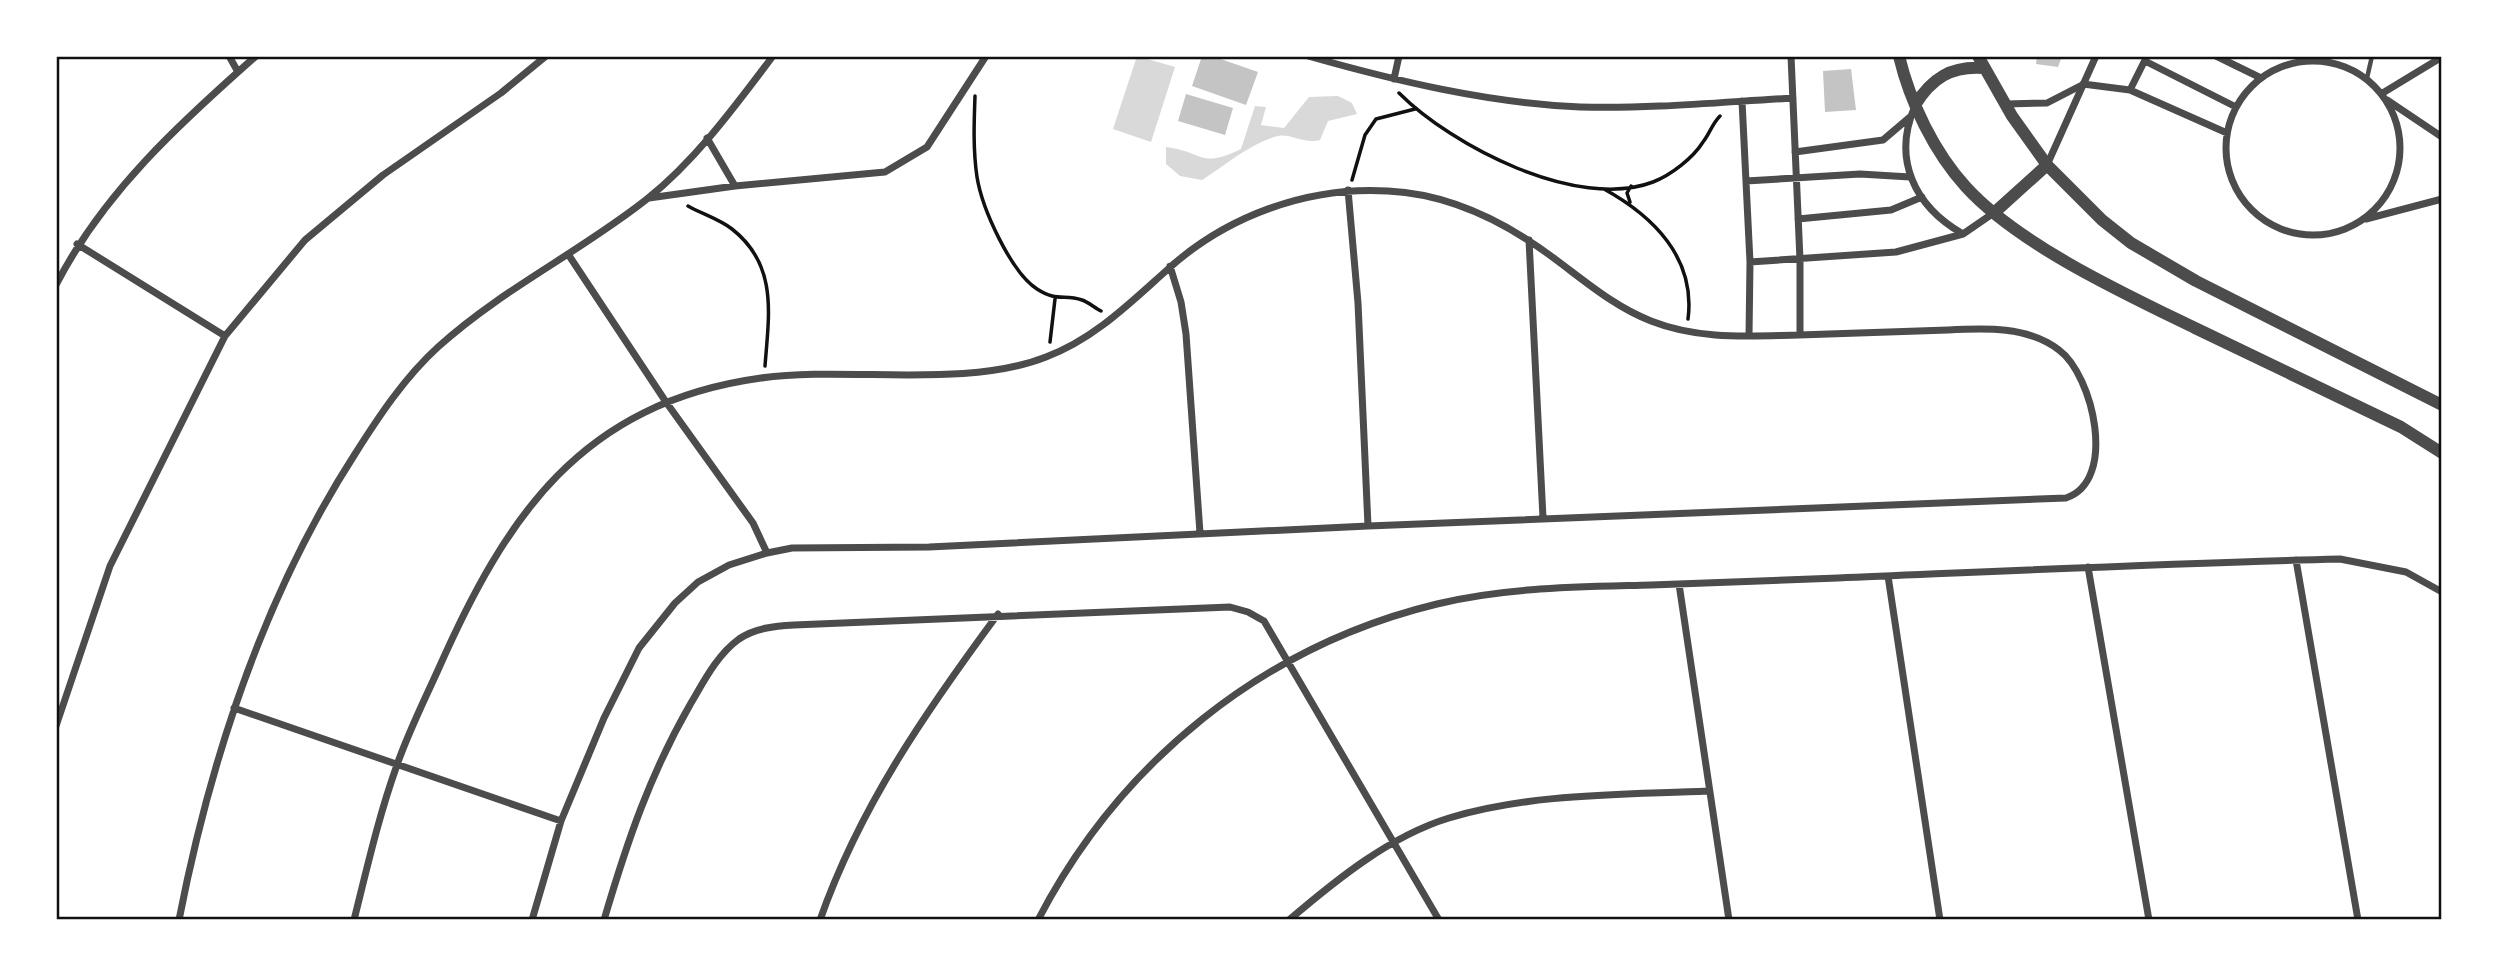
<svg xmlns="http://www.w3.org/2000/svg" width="2498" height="976" font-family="'Titillium Web',sans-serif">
	<rect width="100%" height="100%" fill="#fff"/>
	<path fill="#d9d9d9" d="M 1137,56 L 1175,67 L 1151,142 L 1113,129 Z
		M 1338,96 L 1352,103 L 1357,114 L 1328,121 L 1320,140 C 1303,144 1290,133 1278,136 C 1250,143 1226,165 1202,180 L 1180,176 L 1166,164 L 1166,147 C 1204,152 1200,169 1241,149 L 1255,106 L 1266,107 L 1261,125 L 1284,128 L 1309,97 Z"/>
	<path fill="#c4c4c4" d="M 1202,56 L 1212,56 L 1258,72 L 1246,105 L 1192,86 Z
		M 2037,56 L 2062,56 L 2058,67 L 2036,64 Z
		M 1851,69 L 1856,110 L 1825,112 L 1823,71 Z
		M 1186,94 L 1233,108 L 1225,135 L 1178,121 Z"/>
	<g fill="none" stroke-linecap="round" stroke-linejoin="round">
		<path stroke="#111" stroke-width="3.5" d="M 1399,93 C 1452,146 1577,211 1653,182 C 1671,175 1693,158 1703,142 C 1710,133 1712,124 1720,116
			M 975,96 C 974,123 973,150 977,177 C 982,208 1010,271 1037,289 C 1057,302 1064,294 1082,300 C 1088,302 1095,308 1101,311
			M 1352,180 L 1365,135 L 1376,119 L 1415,109
			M 1604,189 C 1653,216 1696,258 1688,319
			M 1630,202 L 1627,193 L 1631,186
			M 688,206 C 702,214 719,219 732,229 C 778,265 769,314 765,366
			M 1050,342 L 1055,299"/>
		<path stroke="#4c4c4c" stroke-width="4.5" d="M 2367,78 L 2372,56"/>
		<path stroke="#4c4c4c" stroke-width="7" d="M 229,56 L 238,72
			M 1308,56 C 1396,81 1488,103 1580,107 C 1651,109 1722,102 1793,98
			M 1791,56 L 1800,260 L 1800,335
			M 2216,56 L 2261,78
			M 2145,61 L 2236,107
			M2226 148a87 87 0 1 1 174 0a87 87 0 1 1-174 0Z
			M 1394,79 L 1399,56
			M 2083,84 L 2130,90 L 2147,56
			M 2130,90 L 2227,133
			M 2381,94 L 2442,57
			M 2387,100 L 2442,137
			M 1742,101 L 1750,262 L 1749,336
			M 2006,104 L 2047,103 L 2082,85
			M 1915,106 C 1892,159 1914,206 1963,234 L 1995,212
			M 707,138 L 735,186
			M 1795,152 L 1883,140 L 1910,117
			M 2047,165 L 2096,56
			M 1746,181 L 1860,174 L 1910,177
			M 1348,190 L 1358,303 L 1368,526
			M 649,198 L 735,186 L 885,172 L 927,147 L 986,56
			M 1798,219 L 1891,210 L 1922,197
			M 2366,219 L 2442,199
			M 1529,240 L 1543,518
			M 77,244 L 225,336
			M 568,254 L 666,402 L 753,523 L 767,553
			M 1750,262 L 1896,252 L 1963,234
			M 1170,266 L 1181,302 L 1186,334 L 1200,533
			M 56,285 C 103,193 180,123 256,56
			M 2296,560 L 2358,920
			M 2088,567 L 2149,920
			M 1888,576 L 1940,920
			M 1679,584 L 1729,920
			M 234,708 L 561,821
			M 56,726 L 110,566 L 225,336 L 305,240 L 383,175 L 501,93 L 546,56
			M 179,920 C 211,756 264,595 355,454 C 379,416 405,377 438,347 C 502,289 580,252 647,199 C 696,160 736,105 773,56
			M 354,920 C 367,868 379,815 397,765 C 408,733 424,701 438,670 C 506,516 581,403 761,378 C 847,366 965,389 1046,357 C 1094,339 1130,303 1167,270 C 1226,216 1308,186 1388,191 C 1451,194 1506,222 1555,259 C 1586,282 1615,307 1651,321 C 1699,340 1748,336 1799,335 C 1848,333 1898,332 1948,330 C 1985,328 2028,326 2059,350 C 2093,375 2118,481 2066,498 L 1368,526 L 929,547 L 792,548 L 767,553 L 729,565 L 698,582 L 675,603 L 639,648 L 604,718 L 561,821 L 532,920
			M 604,920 C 627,842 650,774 691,703 C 704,681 717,655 739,639 C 755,628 775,626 794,625 L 1230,607 L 1248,612 L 1264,621 L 1439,920
			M 820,920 C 860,806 927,710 998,614
			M 1038,920 C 1120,762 1263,646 1437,604 C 1506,587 1580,587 1651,585 C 1713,583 1775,580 1838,578 C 2005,571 2173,563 2340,559 L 2406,572 L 2442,592
			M 1289,920 C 1336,880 1390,836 1449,818 C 1532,793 1622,795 1708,791"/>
		<path stroke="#4c4c4c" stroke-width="12" d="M 1899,56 C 1910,102 1934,152 1966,187 C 2019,245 2125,294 2195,328 C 2264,361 2332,394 2401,427 L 2442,453
			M 1978,56 L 2012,116 L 2047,165 L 2102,220 L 2131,243 L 2196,281 L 2442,405
			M 1915,105 C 1932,78 1951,66 1983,68
			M 1995,212 L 2047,165"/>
	</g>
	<rect width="2498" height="976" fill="none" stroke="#ffffff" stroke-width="116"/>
	<rect x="58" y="58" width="2382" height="860" fill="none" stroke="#111" stroke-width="2.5"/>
</svg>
